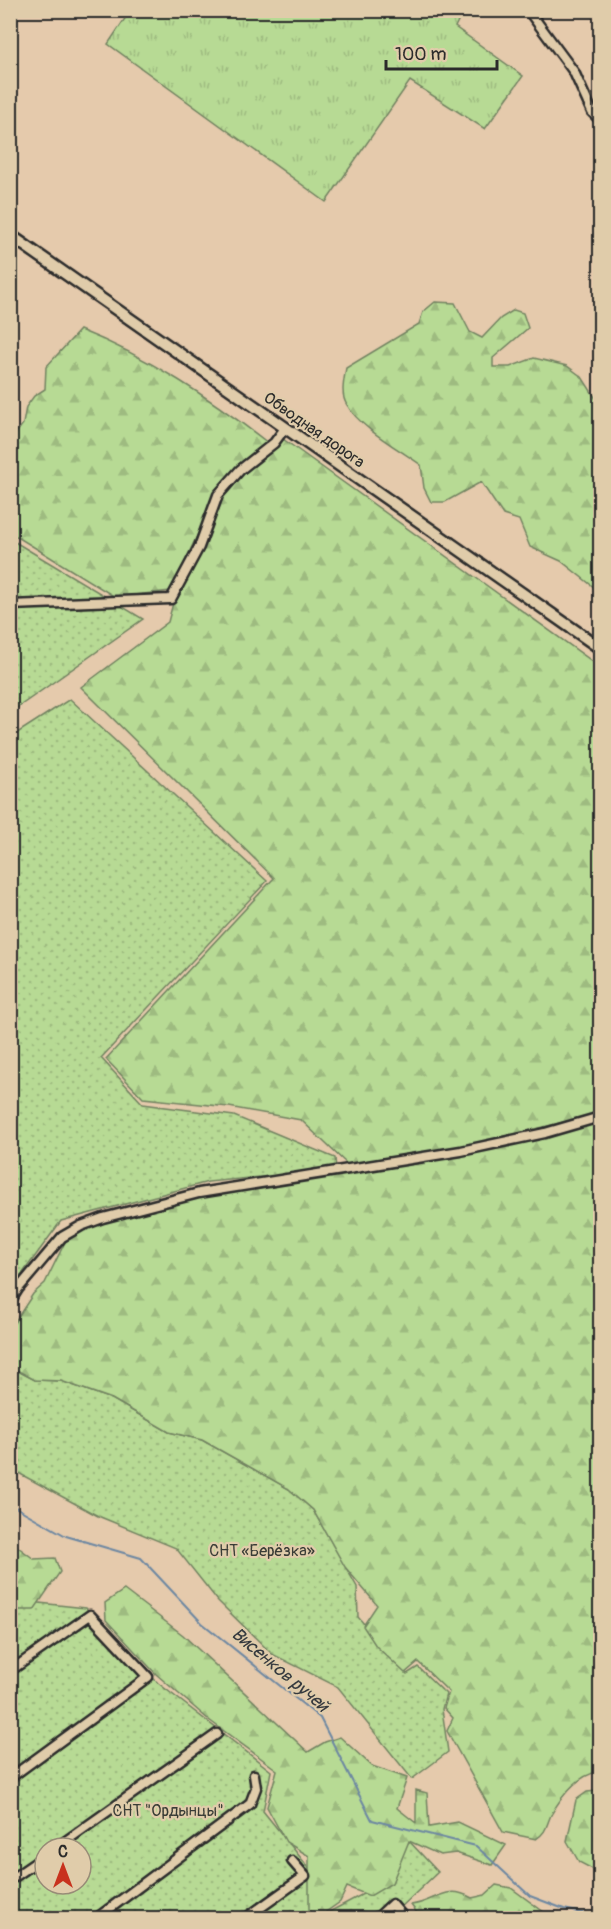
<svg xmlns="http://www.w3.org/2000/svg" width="611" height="1929" font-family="Pangolin,sans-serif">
	<defs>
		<pattern id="grass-dots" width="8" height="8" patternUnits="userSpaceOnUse" patternTransform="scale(1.5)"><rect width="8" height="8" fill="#b7da94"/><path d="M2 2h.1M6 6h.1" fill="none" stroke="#9ebb80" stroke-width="1.8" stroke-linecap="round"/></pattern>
		<pattern id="forest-firs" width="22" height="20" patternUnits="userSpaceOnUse" patternTransform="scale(1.5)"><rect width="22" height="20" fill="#b7da94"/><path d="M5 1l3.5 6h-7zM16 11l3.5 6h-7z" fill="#9ebb80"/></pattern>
		<pattern id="park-tufts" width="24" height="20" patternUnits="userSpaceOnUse" patternTransform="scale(1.5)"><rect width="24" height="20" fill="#b7da94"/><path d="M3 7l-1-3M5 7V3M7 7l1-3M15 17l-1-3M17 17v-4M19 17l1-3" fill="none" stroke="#9ebb80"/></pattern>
	</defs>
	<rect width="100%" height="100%" fill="#e5caac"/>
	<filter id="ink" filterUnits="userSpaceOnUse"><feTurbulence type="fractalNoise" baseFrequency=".0167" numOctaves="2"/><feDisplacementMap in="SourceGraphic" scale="12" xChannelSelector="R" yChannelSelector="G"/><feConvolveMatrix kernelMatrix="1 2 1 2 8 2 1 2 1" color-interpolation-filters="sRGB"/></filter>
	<g filter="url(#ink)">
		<path fill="url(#grass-dots)" stroke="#718260" stroke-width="1.5" fill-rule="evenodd" d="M 10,539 L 143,619 L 11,712 L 10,712 Z
			M 70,699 L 267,881 L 101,1058 L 143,1104 L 234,1116 L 335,1158 L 336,1170 L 208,1182 L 61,1221 L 11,1289 L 11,737 Z
			M 10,1367 L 35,1380 L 61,1381 L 112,1399 L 169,1432 L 202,1440 L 289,1489 L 313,1510 L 357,1587 L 358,1617 L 407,1674 L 418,1667 L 446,1694 L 442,1709 L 448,1752 L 412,1779 L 338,1687 L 272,1654 L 218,1601 L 176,1548 L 98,1516 L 11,1469 Z
			M 11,1600 L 86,1608 L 158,1683 L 271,1771 L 263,1811 L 309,1868 L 311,1918 L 11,1918 ZM 45,1848 L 81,1848 L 81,1884 L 45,1884 Z
			M 409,1841 L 438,1872 L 400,1908 L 409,1918 L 318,1918 L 382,1884 Z"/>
		<path fill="url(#forest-firs)" stroke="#718260" stroke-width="1.5" d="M 435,302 L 455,303 L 470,332 L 482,338 L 501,318 L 514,310 L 523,313 L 528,328 L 493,358 L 493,367 L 510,367 L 534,358 L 567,366 L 582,377 L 600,405 L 600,592 L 561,561 L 530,547 L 519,520 L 503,515 L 481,482 L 445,502 L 431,502 L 424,488 L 421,465 C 399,449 360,428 347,405 C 340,395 344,379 346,368 L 419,324 L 423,312 Z
			M 80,330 C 149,357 210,398 268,443 L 237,467 L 219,489 L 171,591 L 115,597 L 11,533 L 10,441 L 23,424 L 26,407 L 34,396 L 45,389 L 46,367 Z
			M 283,439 L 600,667 L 600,1113 L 454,1149 L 348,1165 L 301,1120 L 229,1107 L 143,1098 L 106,1059 L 274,878 L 81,687 L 168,622 L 173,603 L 204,548 L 225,493 L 245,470 Z
			M 600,1121 L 600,1771 C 578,1775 562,1795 551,1815 C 546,1826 547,1832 536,1839 L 503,1832 L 447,1731 L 453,1718 L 444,1708 L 449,1692 L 418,1662 L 405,1673 L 376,1646 L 363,1626 L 377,1605 L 345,1567 L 313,1510 L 289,1489 L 202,1440 L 169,1432 L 112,1399 L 61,1381 L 35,1380 L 11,1367 L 10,1329 L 33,1294 L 45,1283 L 67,1238 L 88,1226 L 190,1199 L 421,1162 L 541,1138 Z
			M 10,1541 L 34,1559 L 55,1558 L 60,1572 L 34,1610 L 11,1610 Z
			M 124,1590 L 183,1635 L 308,1752 L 325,1742 L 340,1737 L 372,1766 L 407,1778 L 397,1808 L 416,1823 L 416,1790 L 427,1793 L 429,1827 L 458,1822 L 506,1845 L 492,1865 L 456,1853 L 440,1855 L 409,1841 L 392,1883 L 370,1896 L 347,1887 L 340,1902 L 317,1918 L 309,1910 L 309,1856 L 286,1842 L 267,1807 L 277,1770 L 209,1720 L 156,1674 L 106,1620 L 105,1603 Z
			M 597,1791 L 600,1809 L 595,1839 L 600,1846 L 600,1873 L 579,1862 L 567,1841 L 576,1800 L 587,1792 Z
			M 496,1885 L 511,1888 L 552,1918 L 421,1918 L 411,1905 C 436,1902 445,1883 472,1898 L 485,1895 Z"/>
		<path fill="url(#park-tufts)" stroke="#718260" stroke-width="1.5" d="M 130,11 L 463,11 L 455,27 L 523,76 L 485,129 L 410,81 L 326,202 L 108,44 Z"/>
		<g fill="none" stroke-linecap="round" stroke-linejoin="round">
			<path stroke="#6c87a2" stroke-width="2" d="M 10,1504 L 66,1536 L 141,1558 L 202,1623 L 320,1718 L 372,1820 L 476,1846 L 530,1896 L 564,1909 L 600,1917"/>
			<g stroke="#2b2b2b" stroke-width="13">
				<path id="minor" d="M 528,10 L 574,72 L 592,112 L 600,120
					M 10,605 L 171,599 L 199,547 L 218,495 L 240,470 L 274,443 L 285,428
					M 10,1302 L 18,1289 L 62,1237 L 81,1226 L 103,1218 L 199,1193 L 461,1151 L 545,1133 L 600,1117
					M 10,1671 L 90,1615 L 148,1677 L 10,1778
					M 56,1848 L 217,1734
					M 10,1880 L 45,1856
					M 97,1918 L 250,1804 L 256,1788 L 254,1775
					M 246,1918 L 305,1876 L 292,1861
					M 377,1918 L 392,1904 L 404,1918"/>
			</g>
			<g stroke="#2b2b2b" stroke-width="15">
				<path id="secondary" d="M 10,235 L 600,648"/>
			</g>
			<use href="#minor" stroke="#e0ccaa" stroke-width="8"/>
			<use href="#secondary" stroke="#e0ccaa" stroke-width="10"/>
		</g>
	</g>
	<g text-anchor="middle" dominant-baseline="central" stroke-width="4.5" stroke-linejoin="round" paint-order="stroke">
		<g font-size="16" fill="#2b2b2b" stroke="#e0ccaa">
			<text transform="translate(314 430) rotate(35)">Обводная дорога</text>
		</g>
		<g font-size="16" fill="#393c36" stroke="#e0ccaa">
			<text x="262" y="1551">СНТ «Берёзка»</text>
			<text x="168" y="1811">СНТ "Ордынцы"</text>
		</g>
		<g font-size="18" font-style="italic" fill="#363a3f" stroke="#e0ccaa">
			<text transform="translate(280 1670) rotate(40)">Висенков ручей</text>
		</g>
	</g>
	<rect width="611" height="1929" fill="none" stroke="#e0ccaa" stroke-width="36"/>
	<rect x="18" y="18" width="575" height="1893" fill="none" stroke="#2b2b2b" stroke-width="2" filter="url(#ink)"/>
	<g transform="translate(63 1866)"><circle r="28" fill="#e0ccaa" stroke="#988c77" stroke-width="1.5"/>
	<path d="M0-4.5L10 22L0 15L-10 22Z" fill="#c8321e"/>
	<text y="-9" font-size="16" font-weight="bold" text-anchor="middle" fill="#2b2b2b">С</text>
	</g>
	<path d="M386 60v9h111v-9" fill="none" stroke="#2b2b2b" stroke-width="3"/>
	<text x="395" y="60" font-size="18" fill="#2b2b2b" stroke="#e0ccaa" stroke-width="4.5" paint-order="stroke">100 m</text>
</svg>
